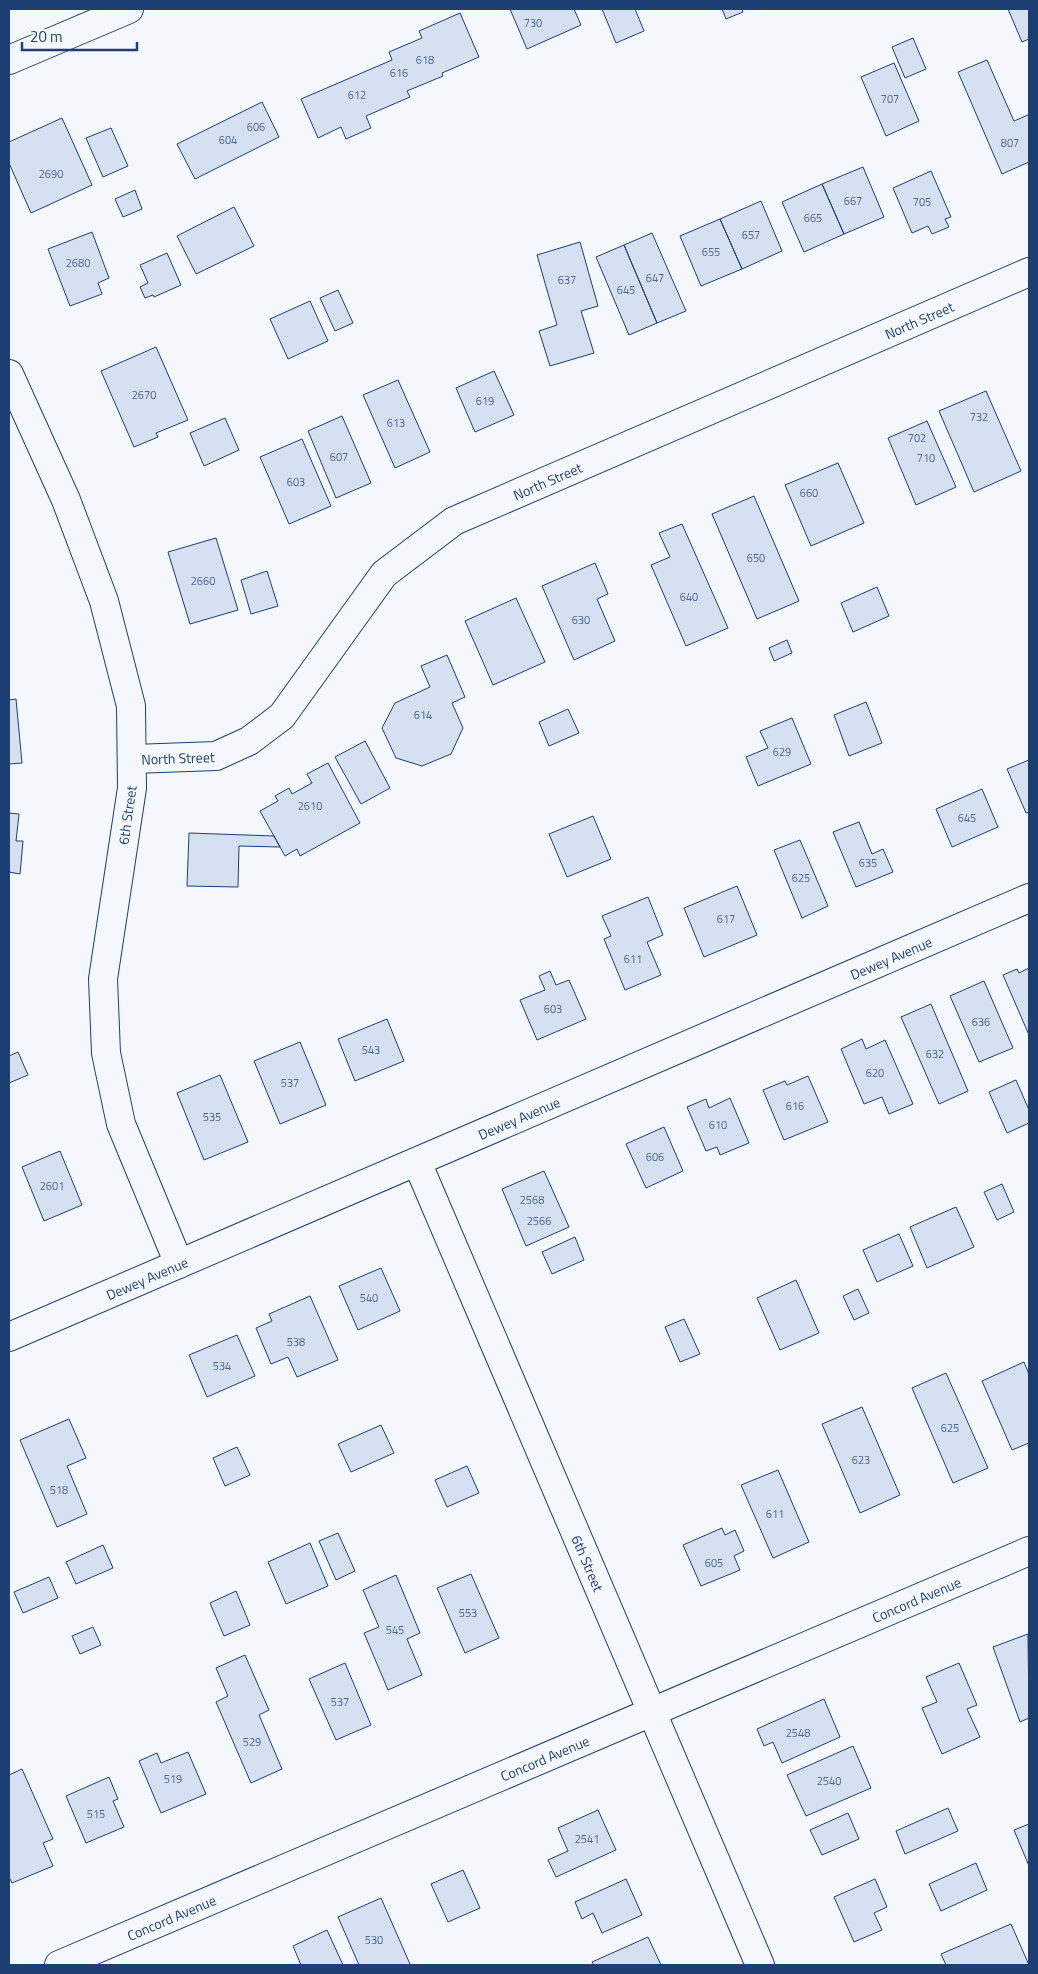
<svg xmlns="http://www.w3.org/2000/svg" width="1038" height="1974" font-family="'Titillium Web',sans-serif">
	<rect width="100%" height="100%" fill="#f4f7fb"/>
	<path fill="#d5e0f0" stroke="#1d3f73" d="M 510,9 L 574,9 L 581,25 L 527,49 Z
		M 602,9 L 635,9 L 644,31 L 616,43 Z
		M 722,9 L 742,9 L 743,12 L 726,19 Z
		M 1008,9 L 1029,9 L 1029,39 L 1022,42 Z
		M 460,13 L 479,57 L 442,73 L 443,76 L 407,91 L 410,97 L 366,116 L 371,128 L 346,139 L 341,127 L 318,138 L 301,99 L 392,60 L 389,52 L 422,38 L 419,31 Z
		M 913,38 L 926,69 L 905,78 L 892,47 Z
		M 987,60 L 1014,121 L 1028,115 L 1029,117 L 1029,162 L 1002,174 L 958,72 Z
		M 894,63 L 919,121 L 886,136 L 861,77 Z
		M 262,102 L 279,137 L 195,179 L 177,144 Z
		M 62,118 L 92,185 L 31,213 L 9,163 L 9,142 Z
		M 111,128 L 128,166 L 103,177 L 86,138 Z
		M 863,167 L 884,217 L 844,234 L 822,184 Z
		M 931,171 L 951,217 L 945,219 L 949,227 L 932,234 L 928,226 L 912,233 L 893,188 Z
		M 822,184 L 844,234 L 804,252 L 782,202 Z
		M 135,190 L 142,209 L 123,217 L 115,199 Z
		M 761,201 L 782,251 L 742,269 L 720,219 Z
		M 234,207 L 254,246 L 196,274 L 177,236 Z
		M 720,219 L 742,269 L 701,286 L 680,236 Z
		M 92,232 L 109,278 L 98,283 L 102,294 L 70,306 L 48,249 Z
		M 652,233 L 686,311 L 657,323 L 624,245 Z
		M 580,242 L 598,306 L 581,311 L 594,353 L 550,366 L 539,331 L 557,325 L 537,255 Z
		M 624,245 L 657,323 L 629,335 L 596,257 Z
		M 167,253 L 181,285 L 154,297 L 153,295 L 145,298 L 140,287 L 148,283 L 140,265 Z
		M 338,290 L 353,323 L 335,331 L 320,298 Z
		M 310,301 L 328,341 L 288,359 L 270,319 Z
		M 156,347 L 188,420 L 156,433 L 158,437 L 134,447 L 101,371 Z
		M 494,371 L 514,415 L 475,432 L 456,388 Z
		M 398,380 L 430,452 L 395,468 L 363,395 Z
		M 986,391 L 1021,471 L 974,492 L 939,411 Z
		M 342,416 L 371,483 L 336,498 L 308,431 Z
		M 225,418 L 239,450 L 204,466 L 190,433 Z
		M 927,421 L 956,487 L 916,505 L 888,438 Z
		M 302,439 L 331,506 L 289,524 L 260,457 Z
		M 838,463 L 864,523 L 811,546 L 785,485 Z
		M 754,496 L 799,601 L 757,619 L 712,514 Z
		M 682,524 L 728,628 L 686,646 L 651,565 L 670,557 L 659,533 Z
		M 216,538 L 238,610 L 190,624 L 168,552 Z
		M 595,563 L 608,594 L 597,599 L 615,641 L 574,660 L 542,586 Z
		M 267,571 L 278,606 L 251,614 L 241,580 Z
		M 877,587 L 889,616 L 853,632 L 841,603 Z
		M 516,598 L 545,662 L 493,685 L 465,621 Z
		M 787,640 L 792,653 L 774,661 L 769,648 Z
		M 447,655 L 465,697 L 452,703 L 463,728 L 451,754 L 422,766 L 396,758 L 382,728 L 395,703 L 430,687 L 421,666 Z
		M 16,699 L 22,763 L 9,764 L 9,700 Z
		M 866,702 L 882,743 L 849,756 L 834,715 Z
		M 568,709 L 579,733 L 549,746 L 539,722 Z
		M 792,718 L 811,764 L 758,786 L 746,757 L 768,748 L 760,731 Z
		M 365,741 L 390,788 L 361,804 L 335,757 Z
		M 1029,760 L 1029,812 L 1026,813 L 1007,769 Z
		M 328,763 L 360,823 L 300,856 L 297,849 L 285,856 L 260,811 L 278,801 L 275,796 L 289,788 L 292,794 L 312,783 L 307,774 Z
		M 982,789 L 998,827 L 952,847 L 936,809 Z
		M 9,813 L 19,814 L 16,841 L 23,841 L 20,874 L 9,872 Z
		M 593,816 L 611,859 L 567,877 L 549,834 Z
		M 859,822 L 872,854 L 883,849 L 893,872 L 856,887 L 833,832 Z
		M 189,833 L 274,836 L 280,847 L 239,846 L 238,887 L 187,886 Z
		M 800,840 L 828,906 L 802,918 L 774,850 Z
		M 737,886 L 757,935 L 704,957 L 684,908 Z
		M 648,897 L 663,935 L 647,942 L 661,975 L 625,990 L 604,939 L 611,936 L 602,916 Z
		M 1029,968 L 1029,1035 L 1003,975 L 1017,969 L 1019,973 Z
		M 550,971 L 556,985 L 569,980 L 586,1019 L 537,1040 L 520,1000 L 545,990 L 539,976 Z
		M 984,981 L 1013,1048 L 979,1062 L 950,996 Z
		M 931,1004 L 968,1091 L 939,1104 L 901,1017 Z
		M 387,1019 L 404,1061 L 355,1081 L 338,1039 Z
		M 862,1039 L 866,1049 L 885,1040 L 913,1104 L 889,1114 L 882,1097 L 864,1104 L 841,1049 Z
		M 300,1042 L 326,1105 L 280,1124 L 254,1061 Z
		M 18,1052 L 28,1075 L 9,1083 L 9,1056 Z
		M 220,1075 L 248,1142 L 204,1160 L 177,1093 Z
		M 808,1076 L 828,1122 L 784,1140 L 763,1090 L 785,1081 L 787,1085 Z
		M 1016,1080 L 1029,1110 L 1029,1123 L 1007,1133 L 989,1092 Z
		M 730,1098 L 749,1143 L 720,1155 L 717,1147 L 706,1151 L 687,1107 L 706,1099 L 709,1108 Z
		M 664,1127 L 683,1171 L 646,1188 L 626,1144 Z
		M 60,1151 L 82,1205 L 44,1221 L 22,1167 Z
		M 544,1171 L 569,1227 L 526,1246 L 502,1189 Z
		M 1002,1184 L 1014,1212 L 997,1220 L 984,1192 Z
		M 956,1207 L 974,1247 L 927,1268 L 910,1227 Z
		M 899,1234 L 913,1266 L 877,1282 L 863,1250 Z
		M 575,1237 L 584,1260 L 552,1274 L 542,1252 Z
		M 381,1268 L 400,1311 L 358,1330 L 339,1286 Z
		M 796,1280 L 819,1333 L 780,1350 L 757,1298 Z
		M 858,1289 L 869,1313 L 854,1320 L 843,1296 Z
		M 310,1296 L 338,1360 L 297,1377 L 288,1357 L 271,1364 L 256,1328 L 272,1321 L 269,1314 Z
		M 684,1319 L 700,1354 L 680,1362 L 665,1327 Z
		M 237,1335 L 255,1376 L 207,1397 L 189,1355 Z
		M 1024,1362 L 1029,1374 L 1029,1443 L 1012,1450 L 982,1381 Z
		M 946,1373 L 988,1468 L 953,1483 L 912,1388 Z
		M 862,1407 L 900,1495 L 860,1513 L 822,1424 Z
		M 69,1419 L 86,1458 L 67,1466 L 87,1514 L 57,1527 L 20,1440 Z
		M 381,1425 L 394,1453 L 351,1472 L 338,1444 Z
		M 237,1447 L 250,1475 L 225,1486 L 213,1458 Z
		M 467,1466 L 479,1493 L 447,1507 L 435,1480 Z
		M 778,1470 L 809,1542 L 773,1558 L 741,1485 Z
		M 722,1528 L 725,1535 L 735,1530 L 744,1551 L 734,1556 L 740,1570 L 701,1586 L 683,1545 Z
		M 338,1533 L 355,1571 L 336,1580 L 319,1541 Z
		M 310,1543 L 328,1586 L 286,1604 L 268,1562 Z
		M 103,1545 L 113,1568 L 76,1584 L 66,1562 Z
		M 471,1574 L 499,1638 L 465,1653 L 437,1588 Z
		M 396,1575 L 420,1633 L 407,1639 L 422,1675 L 388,1690 L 364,1633 L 379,1627 L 363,1590 Z
		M 49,1577 L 58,1598 L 23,1613 L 14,1592 Z
		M 236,1591 L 250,1625 L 224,1636 L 210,1603 Z
		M 93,1627 L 101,1645 L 80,1654 L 72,1636 Z
		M 1028,1634 L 1029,1718 L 1020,1722 L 993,1647 Z
		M 245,1655 L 269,1710 L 259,1715 L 282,1769 L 251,1783 L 216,1702 L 228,1696 L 216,1668 Z
		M 345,1663 L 371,1725 L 336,1740 L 309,1679 Z
		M 959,1663 L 977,1705 L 967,1709 L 980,1737 L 942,1754 L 922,1708 L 937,1702 L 926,1677 Z
		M 824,1699 L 840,1737 L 782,1763 L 773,1742 L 764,1746 L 757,1729 Z
		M 853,1746 L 871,1788 L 806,1816 L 787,1775 Z
		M 188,1752 L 206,1794 L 161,1813 L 139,1761 L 157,1753 L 161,1763 Z
		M 22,1769 L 53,1839 L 43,1843 L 53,1866 L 12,1883 L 9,1877 L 9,1775 Z
		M 109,1777 L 118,1799 L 113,1801 L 124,1827 L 86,1843 L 66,1796 Z
		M 948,1808 L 958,1831 L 905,1854 L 896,1831 Z
		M 598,1810 L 616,1850 L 556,1877 L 548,1860 L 568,1851 L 558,1828 Z
		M 848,1813 L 859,1839 L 822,1855 L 810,1830 Z
		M 1029,1824 L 1029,1866 L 1014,1830 Z
		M 976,1863 L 987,1890 L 941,1911 L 929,1884 Z
		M 463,1870 L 480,1908 L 448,1922 L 431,1884 Z
		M 626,1879 L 642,1915 L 602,1933 L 593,1913 L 582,1919 L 575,1902 Z
		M 875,1879 L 887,1907 L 874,1913 L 882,1930 L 854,1942 L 834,1897 Z
		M 381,1898 L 410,1964 L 407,1965 L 359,1965 L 338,1917 Z
		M 1011,1924 L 1029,1965 L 946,1965 L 941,1954 Z
		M 327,1930 L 343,1965 L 301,1965 L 293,1946 Z
		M 648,1937 L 661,1965 L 594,1965 L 592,1962 Z"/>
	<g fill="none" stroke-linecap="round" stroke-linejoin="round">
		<g stroke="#1d3f73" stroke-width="30">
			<g id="street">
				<path d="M 9,60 L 129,9"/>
				<path d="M 9,374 L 66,500 L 104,601 L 131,706 L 132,788 L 103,979 L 106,1053 L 121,1124 L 179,1264"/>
				<path id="s1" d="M 133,759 L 216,756 L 249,741 L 282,716 L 384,574 L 454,521 L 1029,272"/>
				<path id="s2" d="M 417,1162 L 760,1965"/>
				<path id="s3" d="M 9,1337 L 1029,898"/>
				<path id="s4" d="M 59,1965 L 1029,1551"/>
			</g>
		</g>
		<use href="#street" stroke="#f4f7fb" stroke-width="28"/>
	</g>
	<g text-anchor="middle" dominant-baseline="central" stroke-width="4" stroke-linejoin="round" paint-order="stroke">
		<g font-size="11" fill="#4b6792">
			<text x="533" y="23">730</text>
			<text x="425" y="60">618</text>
			<text x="399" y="73">616</text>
			<text x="357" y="95">612</text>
			<text x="890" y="99">707</text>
			<text x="256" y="127">606</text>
			<text x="228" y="140">604</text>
			<text x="1010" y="143">807</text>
			<text x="51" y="174">2690</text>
			<text x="853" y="201">667</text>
			<text x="922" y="202">705</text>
			<text x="813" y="218">665</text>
			<text x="751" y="235">657</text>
			<text x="711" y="252">655</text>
			<text x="78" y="263">2680</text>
			<text x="655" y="278">647</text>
			<text x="567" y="280">637</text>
			<text x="626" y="290">645</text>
			<text x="144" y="395">2670</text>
			<text x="485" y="401">619</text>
			<text x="979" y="417">732</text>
			<text x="396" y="423">613</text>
			<text x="917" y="438">702</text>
			<text x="339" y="457">607</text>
			<text x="926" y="458">710</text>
			<text x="296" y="482">603</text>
			<text x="809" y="493">660</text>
			<text x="756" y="558">650</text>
			<text x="203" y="581">2660</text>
			<text x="689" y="597">640</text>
			<text x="581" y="620">630</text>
			<text x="423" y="715">614</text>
			<text x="782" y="752">629</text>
			<text x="310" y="806">2610</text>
			<text x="967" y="818">645</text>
			<text x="868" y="863">635</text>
			<text x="801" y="878">625</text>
			<text x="726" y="919">617</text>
			<text x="633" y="959">611</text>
			<text x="553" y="1009">603</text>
			<text x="981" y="1022">636</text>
			<text x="371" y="1050">543</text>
			<text x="935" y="1054">632</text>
			<text x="875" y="1073">620</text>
			<text x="290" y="1083">537</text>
			<text x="795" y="1106">616</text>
			<text x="212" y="1117">535</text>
			<text x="718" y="1125">610</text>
			<text x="655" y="1157">606</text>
			<text x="52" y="1186">2601</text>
			<text x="532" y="1200">2568</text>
			<text x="539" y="1221">2566</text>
			<text x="369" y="1298">540</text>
			<text x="296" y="1342">538</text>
			<text x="222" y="1366">534</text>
			<text x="950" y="1428">625</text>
			<text x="861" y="1460">623</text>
			<text x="59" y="1490">518</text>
			<text x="775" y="1514">611</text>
			<text x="714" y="1563">605</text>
			<text x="468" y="1613">553</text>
			<text x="395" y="1630">545</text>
			<text x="340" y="1702">537</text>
			<text x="798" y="1733">2548</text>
			<text x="252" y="1742">529</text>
			<text x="173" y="1779">519</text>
			<text x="829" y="1781">2540</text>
			<text x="96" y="1814">515</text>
			<text x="587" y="1839">2541</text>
			<text x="374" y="1940">530</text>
		</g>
		<g font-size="14" fill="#1d3f73" stroke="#f4f7fb">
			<text stroke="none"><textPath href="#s1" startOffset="930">North Street</textPath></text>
			<text stroke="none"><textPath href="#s1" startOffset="525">North Street</textPath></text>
			<text stroke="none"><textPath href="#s1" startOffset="45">North Street</textPath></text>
			<text transform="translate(127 815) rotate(-82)">6th Street</text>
			<text stroke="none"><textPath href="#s3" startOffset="960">Dewey Avenue</textPath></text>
			<text stroke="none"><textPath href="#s3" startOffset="555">Dewey Avenue</textPath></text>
			<text stroke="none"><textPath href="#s3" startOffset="150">Dewey Avenue</textPath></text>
			<text stroke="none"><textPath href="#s2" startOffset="436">6th Street</textPath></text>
			<text stroke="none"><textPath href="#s4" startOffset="932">Concord Avenue</textPath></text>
			<text stroke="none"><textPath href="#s4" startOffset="528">Concord Avenue</textPath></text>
			<text stroke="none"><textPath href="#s4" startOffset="122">Concord Avenue</textPath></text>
		</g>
	</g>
	<rect width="1038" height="1974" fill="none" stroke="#1d3f73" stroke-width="20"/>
	<path d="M22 42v8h115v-8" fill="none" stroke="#1d3f73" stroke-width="2.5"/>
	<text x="30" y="42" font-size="15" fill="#1d3f73" stroke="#f4f7fb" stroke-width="4" paint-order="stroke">20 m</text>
</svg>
